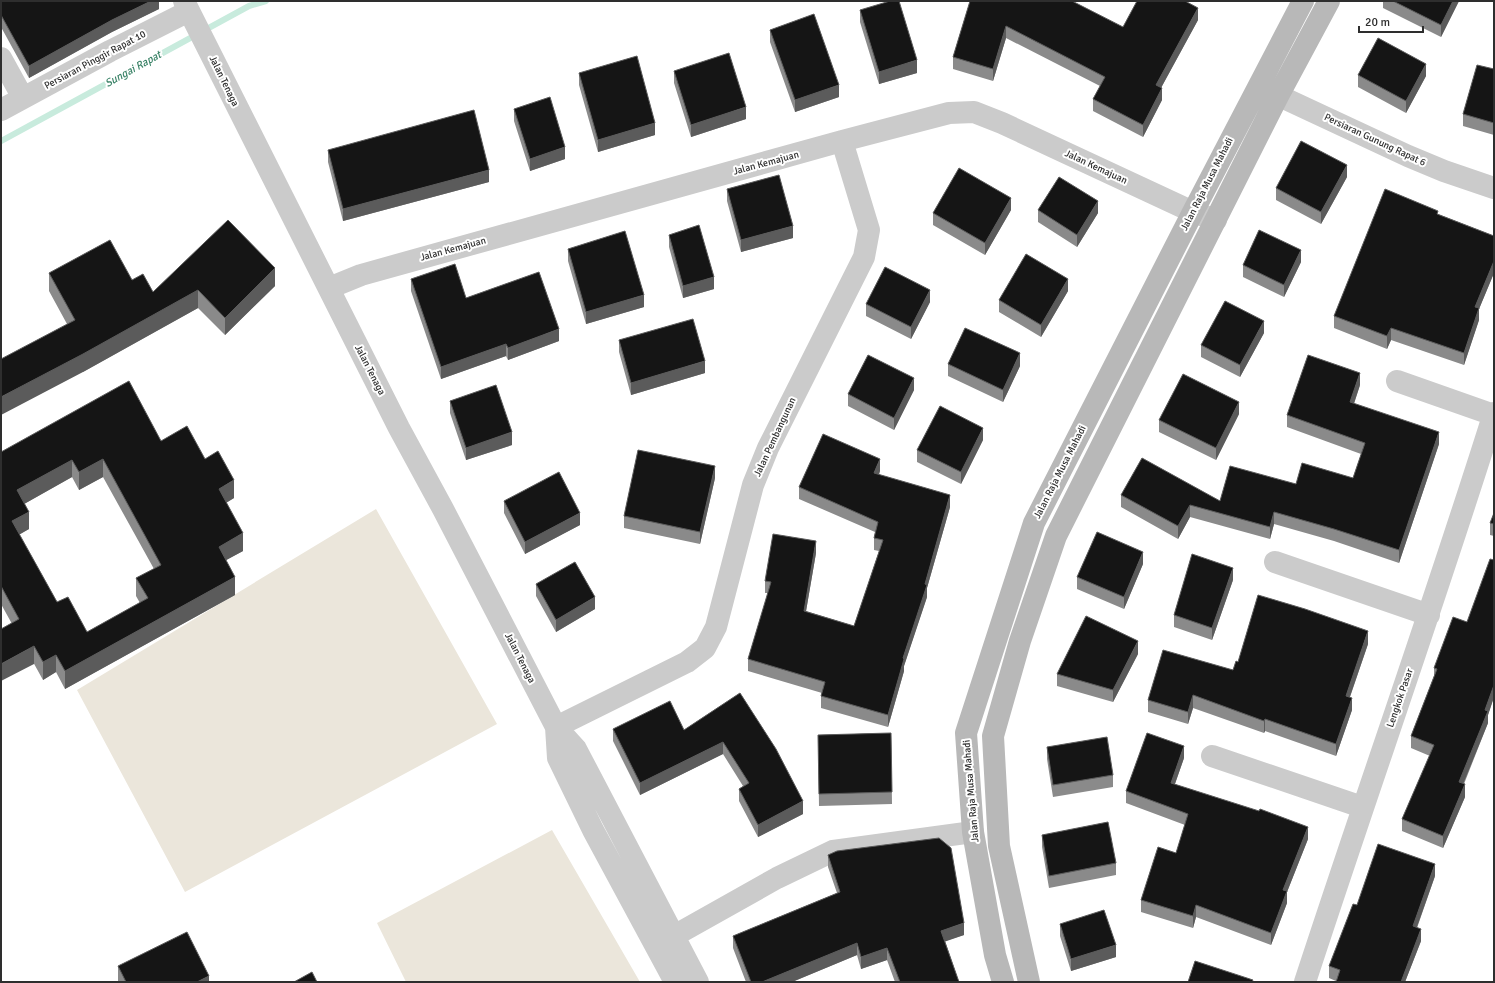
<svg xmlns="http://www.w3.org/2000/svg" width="1495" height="983" font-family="Signika,sans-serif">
	<rect width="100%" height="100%" fill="#fff"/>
	<path fill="#ebe6db" d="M 376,509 L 497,724 L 185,892 L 77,690 Z
		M 552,830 L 640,982 L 406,982 L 377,923 Z"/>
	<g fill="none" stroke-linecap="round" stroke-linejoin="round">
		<path stroke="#c8ebdd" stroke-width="6" d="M 1,141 L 249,6 L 266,1"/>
		<path stroke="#cbcbcb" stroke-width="22" d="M 184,1 L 399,428 L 443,509 L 556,727 L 576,749 L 698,982
			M 1,58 L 23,98
			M 1262,88 L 1408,156 L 1444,171 L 1494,188
			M 1,110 L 110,51 L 189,11
			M 329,288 L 361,275 L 842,141 L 949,113 L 974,112 L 1002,123 L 1193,212 L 1216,220
			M 1397,381 L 1494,415
			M 1275,562 L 1429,615
			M 556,727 L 687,662 L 705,648 L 716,627 L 753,485 L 768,448 L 864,257 L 869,230 L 842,141
			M 556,727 L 558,758 L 593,830 L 675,982
			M 1212,756 L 1362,807
			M 656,946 L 777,878 L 833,851 L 973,832
			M 1305,982 C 1367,792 1434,604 1494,413"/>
		<path stroke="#b8b8b8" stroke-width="22" d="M 1003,982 L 995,955 L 973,832 L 966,733 L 1034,523 L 1193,212 L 1303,1
			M 1029,982 L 999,846 L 993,736 L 1020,641 L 1056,536 L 1278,96 L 1329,1"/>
	</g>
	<path fill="#8a8a8a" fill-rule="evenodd" d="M 1,1 L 159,1 L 159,9 L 112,32 L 29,78 L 1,27 Z
		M 970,1 L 1123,27 L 1198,20 L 1161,88 L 1162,100 L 1143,137 L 1093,111 L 1093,99 L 1100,86 L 1006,38 L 993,81 L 953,69 L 953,57 Z
		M 1383,1 L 1459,1 L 1441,37 L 1383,8 Z
		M 860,10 L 917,73 L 879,84 L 860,22 Z
		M 770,30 L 839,97 L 795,112 L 770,42 Z
		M 1494,69 L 1494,135 L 1463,126 L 1463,114 Z
		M 674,71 L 746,119 L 691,137 L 674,83 Z
		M 579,73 L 655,135 L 598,152 L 579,85 Z
		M 1358,75 L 1426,76 L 1406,113 L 1358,87 Z
		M 514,109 L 565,159 L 530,171 L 514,121 Z
		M 328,150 L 489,182 L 343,221 L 328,162 Z
		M 1347,177 L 1321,224 L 1276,200 L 1276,188 Z
		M 727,189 L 793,238 L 741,252 L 727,201 Z
		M 1011,210 L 985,255 L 933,225 L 933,213 Z
		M 1038,210 L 1098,213 L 1077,247 L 1038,222 Z
		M 1438,214 L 1494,236 L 1494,273 L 1479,309 L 1479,320 L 1464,365 L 1391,340 L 1387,349 L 1334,328 L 1334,316 Z
		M 669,235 L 714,289 L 683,298 L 669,247 Z
		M 568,249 L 644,307 L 586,324 L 568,261 Z
		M 1301,262 L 1284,297 L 1243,277 L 1243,265 Z
		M 49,273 L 132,280 L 153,292 L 275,286 L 225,335 L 198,308 L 83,372 L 67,324 L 49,291 Z
		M 411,279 L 466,298 L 559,341 L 508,360 L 506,356 L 441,379 L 411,291 Z
		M 1068,291 L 1041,337 L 999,312 L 999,300 Z
		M 930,302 L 911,339 L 866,316 L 866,304 Z
		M 1264,333 L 1240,377 L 1201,357 L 1201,345 Z
		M 619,340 L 705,373 L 631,395 L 619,352 Z
		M 948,364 L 1020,366 L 1003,402 L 948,376 Z
		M 1360,385 L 1354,404 L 1439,444 L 1399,563 L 1334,541 L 1274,524 L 1270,539 L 1190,517 L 1178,539 L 1121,507 L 1121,495 L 1220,501 L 1296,484 L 1353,478 L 1361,454 L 1287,427 L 1287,415 Z
		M 914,390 L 894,430 L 848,406 L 848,394 Z
		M 450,401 L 512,445 L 466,460 L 450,413 Z
		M 1239,414 L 1216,460 L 1159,432 L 1159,420 Z
		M 983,440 L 961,484 L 917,462 L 917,450 Z
		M 161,441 L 205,459 L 234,498 L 226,503 L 243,551 L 226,560 L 235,595 L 65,689 L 56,672 L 43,680 L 1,604 L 1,452 ZM 72,477 L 79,490 L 103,477 L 154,569 L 136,578 L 136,596 L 140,603 L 87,632 L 57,602 L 19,534 L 29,529 L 24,504 Z
		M 880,471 L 879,475 L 950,507 L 927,588 L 927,597 L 904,666 L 904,671 L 888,727 L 821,708 L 821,696 L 822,693 L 748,671 L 748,659 L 768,593 L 765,593 L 765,581 L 816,553 L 806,611 L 854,626 L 879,551 L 874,550 L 874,538 L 875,532 L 799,499 L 799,487 Z
		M 715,478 L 700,544 L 624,528 L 624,516 Z
		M 504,501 L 580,525 L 525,554 L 504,513 Z
		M 1494,513 L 1494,536 L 1490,535 L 1490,523 Z
		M 1494,560 L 1494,697 L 1488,715 L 1488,723 L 1464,784 L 1465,797 L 1443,848 L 1402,831 L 1402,819 L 1430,756 L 1411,748 L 1411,736 L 1434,676 L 1434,668 L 1467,622 Z
		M 1143,564 L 1124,609 L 1077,589 L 1077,577 Z
		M 1233,580 L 1212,640 L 1174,627 L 1174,615 Z
		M 536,584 L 595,609 L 556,632 L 536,596 Z
		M 1368,644 L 1350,697 L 1352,710 L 1336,756 L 1265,731 L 1264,733 L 1193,708 L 1188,724 L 1148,712 L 1148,700 L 1233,670 L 1238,662 Z
		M 1138,654 L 1113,702 L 1057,686 L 1057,674 Z
		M 740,693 L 803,814 L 758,837 L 739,801 L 739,789 L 743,786 L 723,754 L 640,795 L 613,741 L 613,729 L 684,730 Z
		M 891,733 L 892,804 L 819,806 L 818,735 Z
		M 1047,747 L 1113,775 L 1113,787 L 1053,797 L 1047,759 Z
		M 1184,758 L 1175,784 L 1308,839 L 1287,892 L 1287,903 L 1271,945 L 1196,917 L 1193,928 L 1141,912 L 1141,900 L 1176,853 L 1185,825 L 1126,803 L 1126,791 Z
		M 1042,835 L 1116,863 L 1116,875 L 1049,888 L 1042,847 Z
		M 828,855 L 964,935 L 945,941 L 959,982 L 895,982 L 887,960 L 861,969 L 857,955 L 792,982 L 746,982 L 733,948 L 733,936 L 837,893 L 828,867 Z
		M 1435,876 L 1417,928 L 1421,941 L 1405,982 L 1336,982 L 1336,981 L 1329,978 L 1329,966 L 1357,905 Z
		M 1060,924 L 1116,957 L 1071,971 L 1060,936 Z
		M 118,966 L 209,982 L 118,982 Z"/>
	<path fill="#5b5b5b" d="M 151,1 L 159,1 L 159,9 L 112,32 L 29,78 L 29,66 L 112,20 Z
		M 1453,1 L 1459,1 L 1441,37 L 1441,25 Z
		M 1198,8 L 1198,20 L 1156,97 L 1156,85 Z
		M 1006,26 L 1006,38 L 993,81 L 993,69 Z
		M 917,60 L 917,73 L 879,84 L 879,72 Z
		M 1426,64 L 1426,76 L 1406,113 L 1406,101 Z
		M 839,85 L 839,97 L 795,112 L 795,100 Z
		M 1162,88 L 1162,100 L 1143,137 L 1143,125 Z
		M 746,107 L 746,119 L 691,137 L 691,125 Z
		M 655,123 L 655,135 L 598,152 L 598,140 Z
		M 565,147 L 565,159 L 530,171 L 530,159 Z
		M 1347,165 L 1347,177 L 1321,224 L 1321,212 Z
		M 489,170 L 489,182 L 343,221 L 343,209 Z
		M 1011,198 L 1011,210 L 985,255 L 985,243 Z
		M 1098,201 L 1098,213 L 1077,247 L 1077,235 Z
		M 793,226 L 793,238 L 741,252 L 741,240 Z
		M 1301,250 L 1301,262 L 1284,297 L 1284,285 Z
		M 1494,261 L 1494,273 L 1479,309 L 1479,320 L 1464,365 L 1464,353 L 1475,307 Z
		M 275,268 L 275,286 L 225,335 L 225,318 Z
		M 714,277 L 714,289 L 683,298 L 683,286 Z
		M 1068,279 L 1068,291 L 1041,337 L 1041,325 Z
		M 198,290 L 198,308 L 83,372 L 1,415 L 1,397 Z
		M 930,290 L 930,302 L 911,339 L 911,327 Z
		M 644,295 L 644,307 L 586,324 L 586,312 Z
		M 1264,321 L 1264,333 L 1240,377 L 1240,365 Z
		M 1391,328 L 1391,340 L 1387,349 L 1387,336 Z
		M 559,329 L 559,341 L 508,360 L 508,348 Z
		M 506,344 L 506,356 L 441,379 L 441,367 Z
		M 1020,353 L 1020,366 L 1003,402 L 1003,390 Z
		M 705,361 L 705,373 L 631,395 L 631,383 Z
		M 1360,373 L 1360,385 L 1350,415 L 1350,402 Z
		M 914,378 L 914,390 L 894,430 L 894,418 Z
		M 1239,402 L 1239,414 L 1216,460 L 1216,448 Z
		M 983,428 L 983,440 L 961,484 L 961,472 Z
		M 512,432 L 512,445 L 466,460 L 466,448 Z
		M 1439,432 L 1439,444 L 1399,563 L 1399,550 Z
		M 103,459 L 103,477 L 79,490 L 79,472 Z
		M 880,459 L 880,471 L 874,485 L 874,473 Z
		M 72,460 L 72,477 L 17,508 L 17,490 Z
		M 715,466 L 715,478 L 700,544 L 700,532 Z
		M 234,480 L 234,498 L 219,507 L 219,489 Z
		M 950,495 L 950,507 L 927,588 L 927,597 L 904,666 L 904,671 L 888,727 L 888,715 L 903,658 L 925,584 Z
		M 1190,505 L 1190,517 L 1178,539 L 1178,526 Z
		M 29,512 L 29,529 L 12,539 L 12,521 Z
		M 1274,512 L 1274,524 L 1270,539 L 1270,527 Z
		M 580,513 L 580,525 L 525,554 L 525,542 Z
		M 243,533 L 243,551 L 219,564 L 219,547 Z
		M 816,541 L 816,553 L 804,623 L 804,611 Z
		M 1143,552 L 1143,564 L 1124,609 L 1124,597 Z
		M 1233,568 L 1233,580 L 1212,640 L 1212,628 Z
		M 235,577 L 235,595 L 65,689 L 65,671 Z
		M 595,597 L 595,609 L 556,632 L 556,620 Z
		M 1368,631 L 1368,644 L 1346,708 L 1346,696 Z
		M 1138,641 L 1138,654 L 1113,702 L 1113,690 Z
		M 34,646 L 34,664 L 1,681 L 1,664 Z
		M 56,655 L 56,672 L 43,680 L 43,662 Z
		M 1494,685 L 1494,697 L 1488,715 L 1488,723 L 1459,794 L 1459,782 Z
		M 1193,695 L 1193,708 L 1188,724 L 1188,712 Z
		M 1352,698 L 1352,710 L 1336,756 L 1336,744 Z
		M 1265,719 L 1265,731 L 1264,733 L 1264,721 Z
		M 723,742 L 723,754 L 640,795 L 640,783 Z
		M 1184,746 L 1184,758 L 1171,795 L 1171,783 Z
		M 1465,784 L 1465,797 L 1443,848 L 1443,836 Z
		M 803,801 L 803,814 L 758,837 L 758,825 Z
		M 1308,827 L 1308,839 L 1287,892 L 1287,903 L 1271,945 L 1271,933 L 1283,890 Z
		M 1435,864 L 1435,876 L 1413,938 L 1413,926 Z
		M 1196,905 L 1196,917 L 1193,928 L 1193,916 Z
		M 964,923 L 964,935 L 941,943 L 941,931 Z
		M 1421,929 L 1421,941 L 1405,982 L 1401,982 Z
		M 857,943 L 857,955 L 792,982 L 762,982 Z
		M 1116,945 L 1116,957 L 1071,971 L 1071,959 Z
		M 887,948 L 887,960 L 861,969 L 861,957 Z
		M 209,976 L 209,982 L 197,982 Z"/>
	<path fill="#151515" stroke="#5b5b5b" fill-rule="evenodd" d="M 1,1 L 151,1 L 112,20 L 29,66 L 1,15 Z
		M 890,1 L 899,1 L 917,60 L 879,72 L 860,10 Z
		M 970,1 L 1072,1 L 1123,27 L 1137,1 L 1185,1 L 1198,8 L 1156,85 L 1162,88 L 1143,125 L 1093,99 L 1105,77 L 1006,26 L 993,69 L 953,57 Z
		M 1393,1 L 1453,1 L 1441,25 Z
		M 814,14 L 839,85 L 795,100 L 770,30 Z
		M 1378,38 L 1426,64 L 1406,101 L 1358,75 Z
		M 729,53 L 746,107 L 691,125 L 674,71 Z
		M 637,56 L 655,123 L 598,140 L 579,73 Z
		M 1477,65 L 1494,69 L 1494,123 L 1463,114 Z
		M 550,97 L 565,147 L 530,159 L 514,109 Z
		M 474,110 L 489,170 L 343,209 L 328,150 Z
		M 1301,141 L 1347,165 L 1321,212 L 1276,188 Z
		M 959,168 L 1011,198 L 985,243 L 933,213 Z
		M 779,175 L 793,226 L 741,240 L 727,189 Z
		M 1059,177 L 1098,201 L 1077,235 L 1038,210 Z
		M 1385,189 L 1438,211 L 1437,214 L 1494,236 L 1494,261 L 1475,307 L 1479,308 L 1464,353 L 1391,328 L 1387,336 L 1334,316 Z
		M 228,220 L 275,268 L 225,318 L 198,290 L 83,354 L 1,397 L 1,359 L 75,320 L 49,273 L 110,240 L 132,280 L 143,274 L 153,292 Z
		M 699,225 L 714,277 L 683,286 L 669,235 Z
		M 1259,230 L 1301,250 L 1284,285 L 1243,265 Z
		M 625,231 L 644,295 L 586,312 L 568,249 Z
		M 1026,254 L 1068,279 L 1041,325 L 999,300 Z
		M 455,264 L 466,298 L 539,272 L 559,329 L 508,348 L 506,344 L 441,367 L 411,279 Z
		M 885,267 L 930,290 L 911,327 L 866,304 Z
		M 1225,301 L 1264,321 L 1240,365 L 1201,345 Z
		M 693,319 L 705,361 L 631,383 L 619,340 Z
		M 965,328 L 1020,353 L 1003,390 L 948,364 Z
		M 868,355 L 914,378 L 894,418 L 848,394 Z
		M 1308,355 L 1360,373 L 1350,402 L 1439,432 L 1399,550 L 1334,529 L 1274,512 L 1270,527 L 1190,505 L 1178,526 L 1121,495 L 1142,458 L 1220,501 L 1230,466 L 1296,484 L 1302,463 L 1353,478 L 1365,443 L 1287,415 Z
		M 1183,374 L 1239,402 L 1216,448 L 1159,420 Z
		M 129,381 L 161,441 L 187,426 L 205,459 L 218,451 L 234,480 L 219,489 L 243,533 L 219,547 L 235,577 L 65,671 L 56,655 L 43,662 L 34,646 L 1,664 L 1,629 L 19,619 L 1,586 L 1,452 ZM 103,459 L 161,565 L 136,578 L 148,598 L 87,632 L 68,597 L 57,602 L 12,521 L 29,512 L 17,490 L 72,460 L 79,472 Z
		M 496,385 L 512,432 L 466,448 L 450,401 Z
		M 940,406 L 983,428 L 961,472 L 917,450 Z
		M 823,434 L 880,459 L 874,473 L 950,495 L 925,584 L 927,585 L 903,658 L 904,659 L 888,715 L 821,696 L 825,682 L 748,659 L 771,582 L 765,581 L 773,534 L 816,541 L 804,611 L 854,626 L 883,540 L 874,538 L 878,522 L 799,487 Z
		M 638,450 L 715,466 L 700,532 L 624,516 Z
		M 559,472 L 580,513 L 525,542 L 504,501 Z
		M 1494,513 L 1494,524 L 1490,523 Z
		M 1097,532 L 1143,552 L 1124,597 L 1077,577 Z
		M 1192,554 L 1233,568 L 1212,628 L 1174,615 Z
		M 1490,559 L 1494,560 L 1494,685 L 1485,710 L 1488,711 L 1459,782 L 1465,784 L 1443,836 L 1402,819 L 1434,745 L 1411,736 L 1437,669 L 1434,668 L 1453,617 L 1467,622 Z
		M 575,562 L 595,597 L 556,620 L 536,584 Z
		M 1258,595 L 1305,609 L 1368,631 L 1346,696 L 1352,698 L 1336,744 L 1265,719 L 1264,721 L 1193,695 L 1188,712 L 1148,700 L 1163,650 L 1233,670 L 1236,661 L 1238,662 Z
		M 1086,616 L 1138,641 L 1113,690 L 1057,674 Z
		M 740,693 L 776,749 L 803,801 L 758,825 L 739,789 L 749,783 L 723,742 L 640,783 L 613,729 L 670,701 L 684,730 Z
		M 891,733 L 892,792 L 819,794 L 818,735 Z
		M 1147,733 L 1184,746 L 1171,783 L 1259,811 L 1260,809 L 1308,827 L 1283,890 L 1287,891 L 1271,933 L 1196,905 L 1193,916 L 1141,900 L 1158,847 L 1176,853 L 1188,814 L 1126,791 Z
		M 1107,737 L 1113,775 L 1053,785 L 1047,747 Z
		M 1108,822 L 1116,863 L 1049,876 L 1042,835 Z
		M 939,838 L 951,848 L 964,923 L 941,931 L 959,982 L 900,982 L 887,948 L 861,957 L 857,943 L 762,982 L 751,982 L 733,936 L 840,892 L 828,855 L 837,851 Z
		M 1378,844 L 1435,864 L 1413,926 L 1421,929 L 1401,982 L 1336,982 L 1340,970 L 1329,966 L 1353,904 L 1357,905 Z
		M 1104,910 L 1116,945 L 1071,959 L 1060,924 Z
		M 187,932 L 209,976 L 197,982 L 126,982 L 118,966 Z
		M 1195,961 L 1253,980 L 1252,982 L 1188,982 Z
		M 312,972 L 317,982 L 294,982 Z"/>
	<g text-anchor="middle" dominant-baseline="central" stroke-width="4" stroke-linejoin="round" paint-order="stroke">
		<g font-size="10" fill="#2e2e2e" stroke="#fff">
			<text transform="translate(95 60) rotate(-28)">Persiaran Pinggir Rapat 10</text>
			<text transform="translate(224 81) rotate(64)">Jalan Tenaga</text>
			<text transform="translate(1375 140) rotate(25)">Persiaran Gunung Rapat 6</text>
			<text transform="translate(766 163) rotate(-15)">Jalan Kemajuan</text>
			<text transform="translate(1096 167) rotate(25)">Jalan Kemajuan</text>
			<text transform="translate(1207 184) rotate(-63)">Jalan Raja Musa Mahadi</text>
			<text transform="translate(453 249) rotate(-15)">Jalan Kemajuan</text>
			<text transform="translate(370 370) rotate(63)">Jalan Tenaga</text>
			<text transform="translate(775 437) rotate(-65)">Jalan Pembangunan</text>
			<text transform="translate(1060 472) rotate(-63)">Jalan Raja Musa Mahadi</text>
			<text transform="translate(520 658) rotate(63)">Jalan Tenaga</text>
			<text transform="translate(1400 698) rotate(-71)">Lengkok Pasar</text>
			<text transform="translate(971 791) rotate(-95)">Jalan Raja Musa Mahadi</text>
		</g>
		<g font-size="11" font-style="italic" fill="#398266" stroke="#fff">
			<text transform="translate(133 69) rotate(-29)">Sungai Rapat</text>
		</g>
	</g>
	<rect width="1495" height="983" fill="none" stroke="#2e2e2e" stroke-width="4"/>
	<path d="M1359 26v6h64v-6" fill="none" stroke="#2e2e2e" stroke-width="2"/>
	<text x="1365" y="26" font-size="12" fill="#2e2e2e" stroke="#ffffff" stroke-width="3" paint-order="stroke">20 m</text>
</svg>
